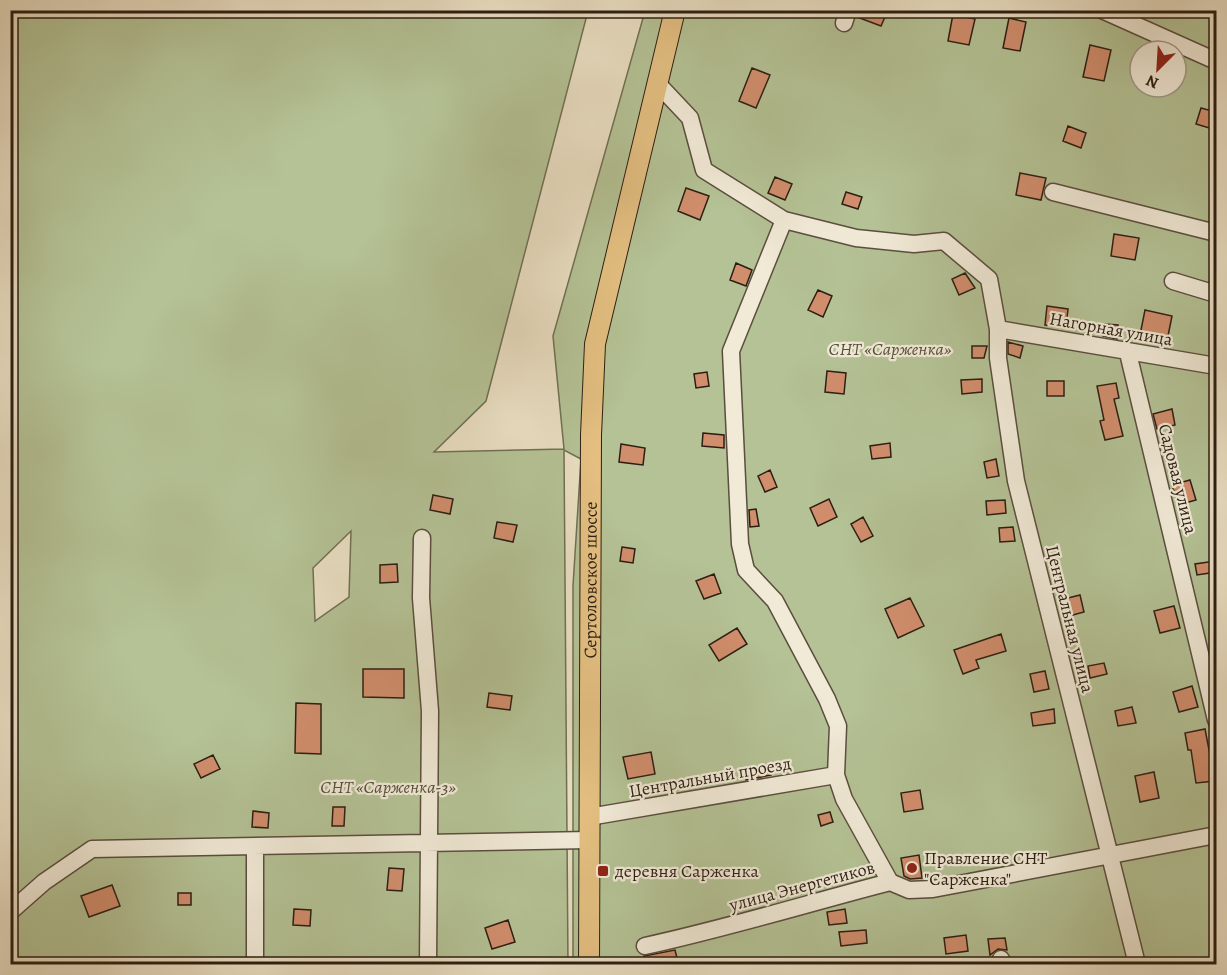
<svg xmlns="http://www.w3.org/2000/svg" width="1227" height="975" font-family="Alegreya,serif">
	<rect width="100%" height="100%" fill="#e9dec2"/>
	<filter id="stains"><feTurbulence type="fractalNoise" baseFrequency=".00333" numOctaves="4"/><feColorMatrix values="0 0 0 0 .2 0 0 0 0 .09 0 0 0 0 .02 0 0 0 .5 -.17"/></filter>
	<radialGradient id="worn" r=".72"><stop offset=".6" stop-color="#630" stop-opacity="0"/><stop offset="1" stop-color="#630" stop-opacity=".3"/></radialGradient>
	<path fill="#b4c295" stroke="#707054" stroke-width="1.5" fill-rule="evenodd" d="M 10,11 L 588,11 L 486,401 L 434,452 L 564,449 L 553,336 L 645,11 L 1216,11 L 1216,964 L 573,964 L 573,586 L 581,459 L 564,450 L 568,964 L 11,964 ZM 1140,51 L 1176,51 L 1176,87 L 1140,87 ZM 351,531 L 349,597 L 315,621 L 313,568 Z"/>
	<path fill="#d18e6d" stroke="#2c1e13" stroke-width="1.5" d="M 858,10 L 888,10 L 881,26 L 857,17 Z
		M 953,14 L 975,19 L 969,45 L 948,41 Z
		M 1009,18 L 1026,22 L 1020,51 L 1003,48 Z
		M 1090,45 L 1111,50 L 1104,81 L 1083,77 Z
		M 752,68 L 770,75 L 756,108 L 739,101 Z
		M 1201,108 L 1216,112 L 1216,130 L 1196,124 Z
		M 1068,126 L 1086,133 L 1081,148 L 1063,141 Z
		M 1020,173 L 1046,178 L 1041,200 L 1016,195 Z
		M 775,177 L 792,184 L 785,200 L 768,193 Z
		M 686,188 L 709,196 L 700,220 L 678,211 Z
		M 846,192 L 862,197 L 858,209 L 842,204 Z
		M 1114,234 L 1139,238 L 1135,260 L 1111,256 Z
		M 736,263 L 752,270 L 746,286 L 730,280 Z
		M 965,273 L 975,288 L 959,295 L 952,279 Z
		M 818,290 L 832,296 L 823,317 L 808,310 Z
		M 1047,306 L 1068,309 L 1066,327 L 1045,325 Z
		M 1145,310 L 1172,316 L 1167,341 L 1140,335 Z
		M 1104,324 L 1118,325 L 1117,339 L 1103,336 Z
		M 1008,342 L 1023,346 L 1020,358 L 1008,354 Z
		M 972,346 L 987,346 L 984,358 L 972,358 Z
		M 827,371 L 846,373 L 844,394 L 825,392 Z
		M 707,372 L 709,386 L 696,388 L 694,374 Z
		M 982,379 L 982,392 L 962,394 L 961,380 Z
		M 1047,381 L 1064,381 L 1064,396 L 1047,396 Z
		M 1116,383 L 1119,398 L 1114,399 L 1123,436 L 1105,440 L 1100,421 L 1104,420 L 1097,386 Z
		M 1172,409 L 1175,425 L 1157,429 L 1153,414 Z
		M 703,433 L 724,435 L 724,448 L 702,446 Z
		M 890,443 L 891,457 L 872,459 L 870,446 Z
		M 621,444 L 645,448 L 643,465 L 619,462 Z
		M 996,459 L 999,476 L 987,478 L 984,462 Z
		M 770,470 L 777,487 L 765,492 L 758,476 Z
		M 1190,480 L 1196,500 L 1178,505 L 1172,485 Z
		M 433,495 L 453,499 L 450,514 L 430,510 Z
		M 829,499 L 837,517 L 818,526 L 810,508 Z
		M 1005,500 L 1006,513 L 987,515 L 986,501 Z
		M 756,509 L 759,526 L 750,527 L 749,510 Z
		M 863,517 L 873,536 L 861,542 L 851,524 Z
		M 497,522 L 517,525 L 513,542 L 494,538 Z
		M 1013,527 L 1015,541 L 1000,542 L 999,528 Z
		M 622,547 L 635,549 L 633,563 L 620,561 Z
		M 1215,561 L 1216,572 L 1197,575 L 1195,564 Z
		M 397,564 L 398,582 L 380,583 L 380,565 Z
		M 714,574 L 721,593 L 704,599 L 696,581 Z
		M 1080,595 L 1084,612 L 1069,616 L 1064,599 Z
		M 910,598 L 924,626 L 898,638 L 885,609 Z
		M 1174,606 L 1180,628 L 1160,633 L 1154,611 Z
		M 737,628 L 747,644 L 719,661 L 709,645 Z
		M 1001,634 L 1006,651 L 976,660 L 979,668 L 963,674 L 954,650 Z
		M 1104,663 L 1107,674 L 1090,678 L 1088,666 Z
		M 363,669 L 404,669 L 404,698 L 363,697 Z
		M 1045,671 L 1049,689 L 1034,692 L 1030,674 Z
		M 1192,686 L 1198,707 L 1179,712 L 1173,692 Z
		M 489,693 L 512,696 L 510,710 L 487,707 Z
		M 296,703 L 321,704 L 321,754 L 295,753 Z
		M 1132,707 L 1136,723 L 1118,726 L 1115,711 Z
		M 1054,709 L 1055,723 L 1033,726 L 1031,713 Z
		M 1205,729 L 1215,781 L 1196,783 L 1191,750 L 1188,750 L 1185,733 Z
		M 651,752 L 655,774 L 628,779 L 623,757 Z
		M 213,755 L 220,769 L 201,778 L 194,764 Z
		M 766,765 L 771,775 L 746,780 L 745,777 Z
		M 1154,772 L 1159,798 L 1140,802 L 1135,776 Z
		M 920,790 L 923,809 L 904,812 L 901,793 Z
		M 333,807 L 345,807 L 344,826 L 332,826 Z
		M 253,811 L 269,813 L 268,828 L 252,827 Z
		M 830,812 L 833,822 L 821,826 L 818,815 Z
		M 919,855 L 922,878 L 910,879 L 904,876 L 901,858 Z
		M 389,868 L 404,869 L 402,891 L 387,890 Z
		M 112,885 L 120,906 L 89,917 L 81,896 Z
		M 178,893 L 191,893 L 191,905 L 178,905 Z
		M 294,909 L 311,910 L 310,926 L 293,925 Z
		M 845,909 L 847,923 L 829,925 L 827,912 Z
		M 508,920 L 515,942 L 492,949 L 485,928 Z
		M 866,930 L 867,943 L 841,946 L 839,932 Z
		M 966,935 L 968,951 L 946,954 L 944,938 Z
		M 1005,938 L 1007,950 L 998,949 L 990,955 L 988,939 Z
		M 675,950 L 678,962 L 646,964 L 644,956 Z"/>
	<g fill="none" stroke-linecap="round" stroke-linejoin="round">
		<g stroke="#5b4e3f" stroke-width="19">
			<path id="minor" d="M 1102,10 L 1216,61
				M 844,23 L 848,10
				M 657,83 L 690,118 L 704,170 L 784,220 L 856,238 L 914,244 L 944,241 L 989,279 L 998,329 L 998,358 L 1016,481 L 1137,964
				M 1053,192 L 1216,233
				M 784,220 L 731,351 L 740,544 L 746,570 L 775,601 L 827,699 L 838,726 L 836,775 L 844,799 L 890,882
				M 1173,281 L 1216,294
				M 998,329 L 1216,366
				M 1128,353 L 1216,720
				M 422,538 L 421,598 L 430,711 L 428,964
				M 589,817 L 836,775
				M 255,848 L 255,964
				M 10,912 L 44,882 L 92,849 L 589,840
				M 645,946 C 728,928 809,903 890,882 L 909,890 L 933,889 L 1216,835
				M 1001,959 L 1003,964"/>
		</g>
		<g stroke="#2c1e13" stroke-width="22">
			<g id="major">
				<path id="s1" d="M 589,964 L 591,435 L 595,344 L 675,10"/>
			</g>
		</g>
		<use href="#minor" stroke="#f1ead7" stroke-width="16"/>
		<use href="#major" stroke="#e4bf81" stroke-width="20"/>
	</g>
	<g fill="#8f2418" stroke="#f1ead7" stroke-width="2">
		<circle cx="912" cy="868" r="6"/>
		<rect x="597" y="865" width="12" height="12" rx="3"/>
	</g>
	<g text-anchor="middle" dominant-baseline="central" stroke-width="4.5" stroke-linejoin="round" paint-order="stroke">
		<g font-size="18" fill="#2c1e13" stroke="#f1ead7">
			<text transform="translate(1111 329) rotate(10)">Нагорная улица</text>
			<text transform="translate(1178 479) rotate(76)">Садовая улица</text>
			<text stroke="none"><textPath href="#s1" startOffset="384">Сертоловское шоссе</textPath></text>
			<text transform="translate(1070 619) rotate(76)">Центральная улица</text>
			<text transform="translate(710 777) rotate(-10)">Центральный проезд</text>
			<text transform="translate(802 886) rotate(-15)">улица Энергетиков</text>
		</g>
		<g font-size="18" font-style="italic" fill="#554f3a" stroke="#f1ead7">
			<text x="890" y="349">СНТ «Сарженка»</text>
			<text x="388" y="787">СНТ «Сарженка-3»</text>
		</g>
		<g font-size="18" fill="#2c1e13" stroke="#f1ead7" text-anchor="start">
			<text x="924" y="858">Правление СНТ<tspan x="924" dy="21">"Сарженка"</tspan></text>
			<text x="615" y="871">деревня Сарженка</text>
		</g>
	</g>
	<rect width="1227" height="975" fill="none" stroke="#e9dec2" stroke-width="36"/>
	<rect x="12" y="12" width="1203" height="951" fill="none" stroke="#2c1e13" stroke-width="3"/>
	<rect x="18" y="18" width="1191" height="939" fill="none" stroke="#2c1e13" stroke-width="1.5"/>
	<g transform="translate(1158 69) rotate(204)"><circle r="28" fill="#f1ead7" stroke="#a29889" stroke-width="1.5"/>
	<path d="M0-4.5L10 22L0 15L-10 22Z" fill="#8f2418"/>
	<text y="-9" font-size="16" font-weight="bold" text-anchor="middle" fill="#2c1e13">N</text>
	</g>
	<rect width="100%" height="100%" filter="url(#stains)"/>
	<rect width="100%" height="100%" fill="url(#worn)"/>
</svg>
